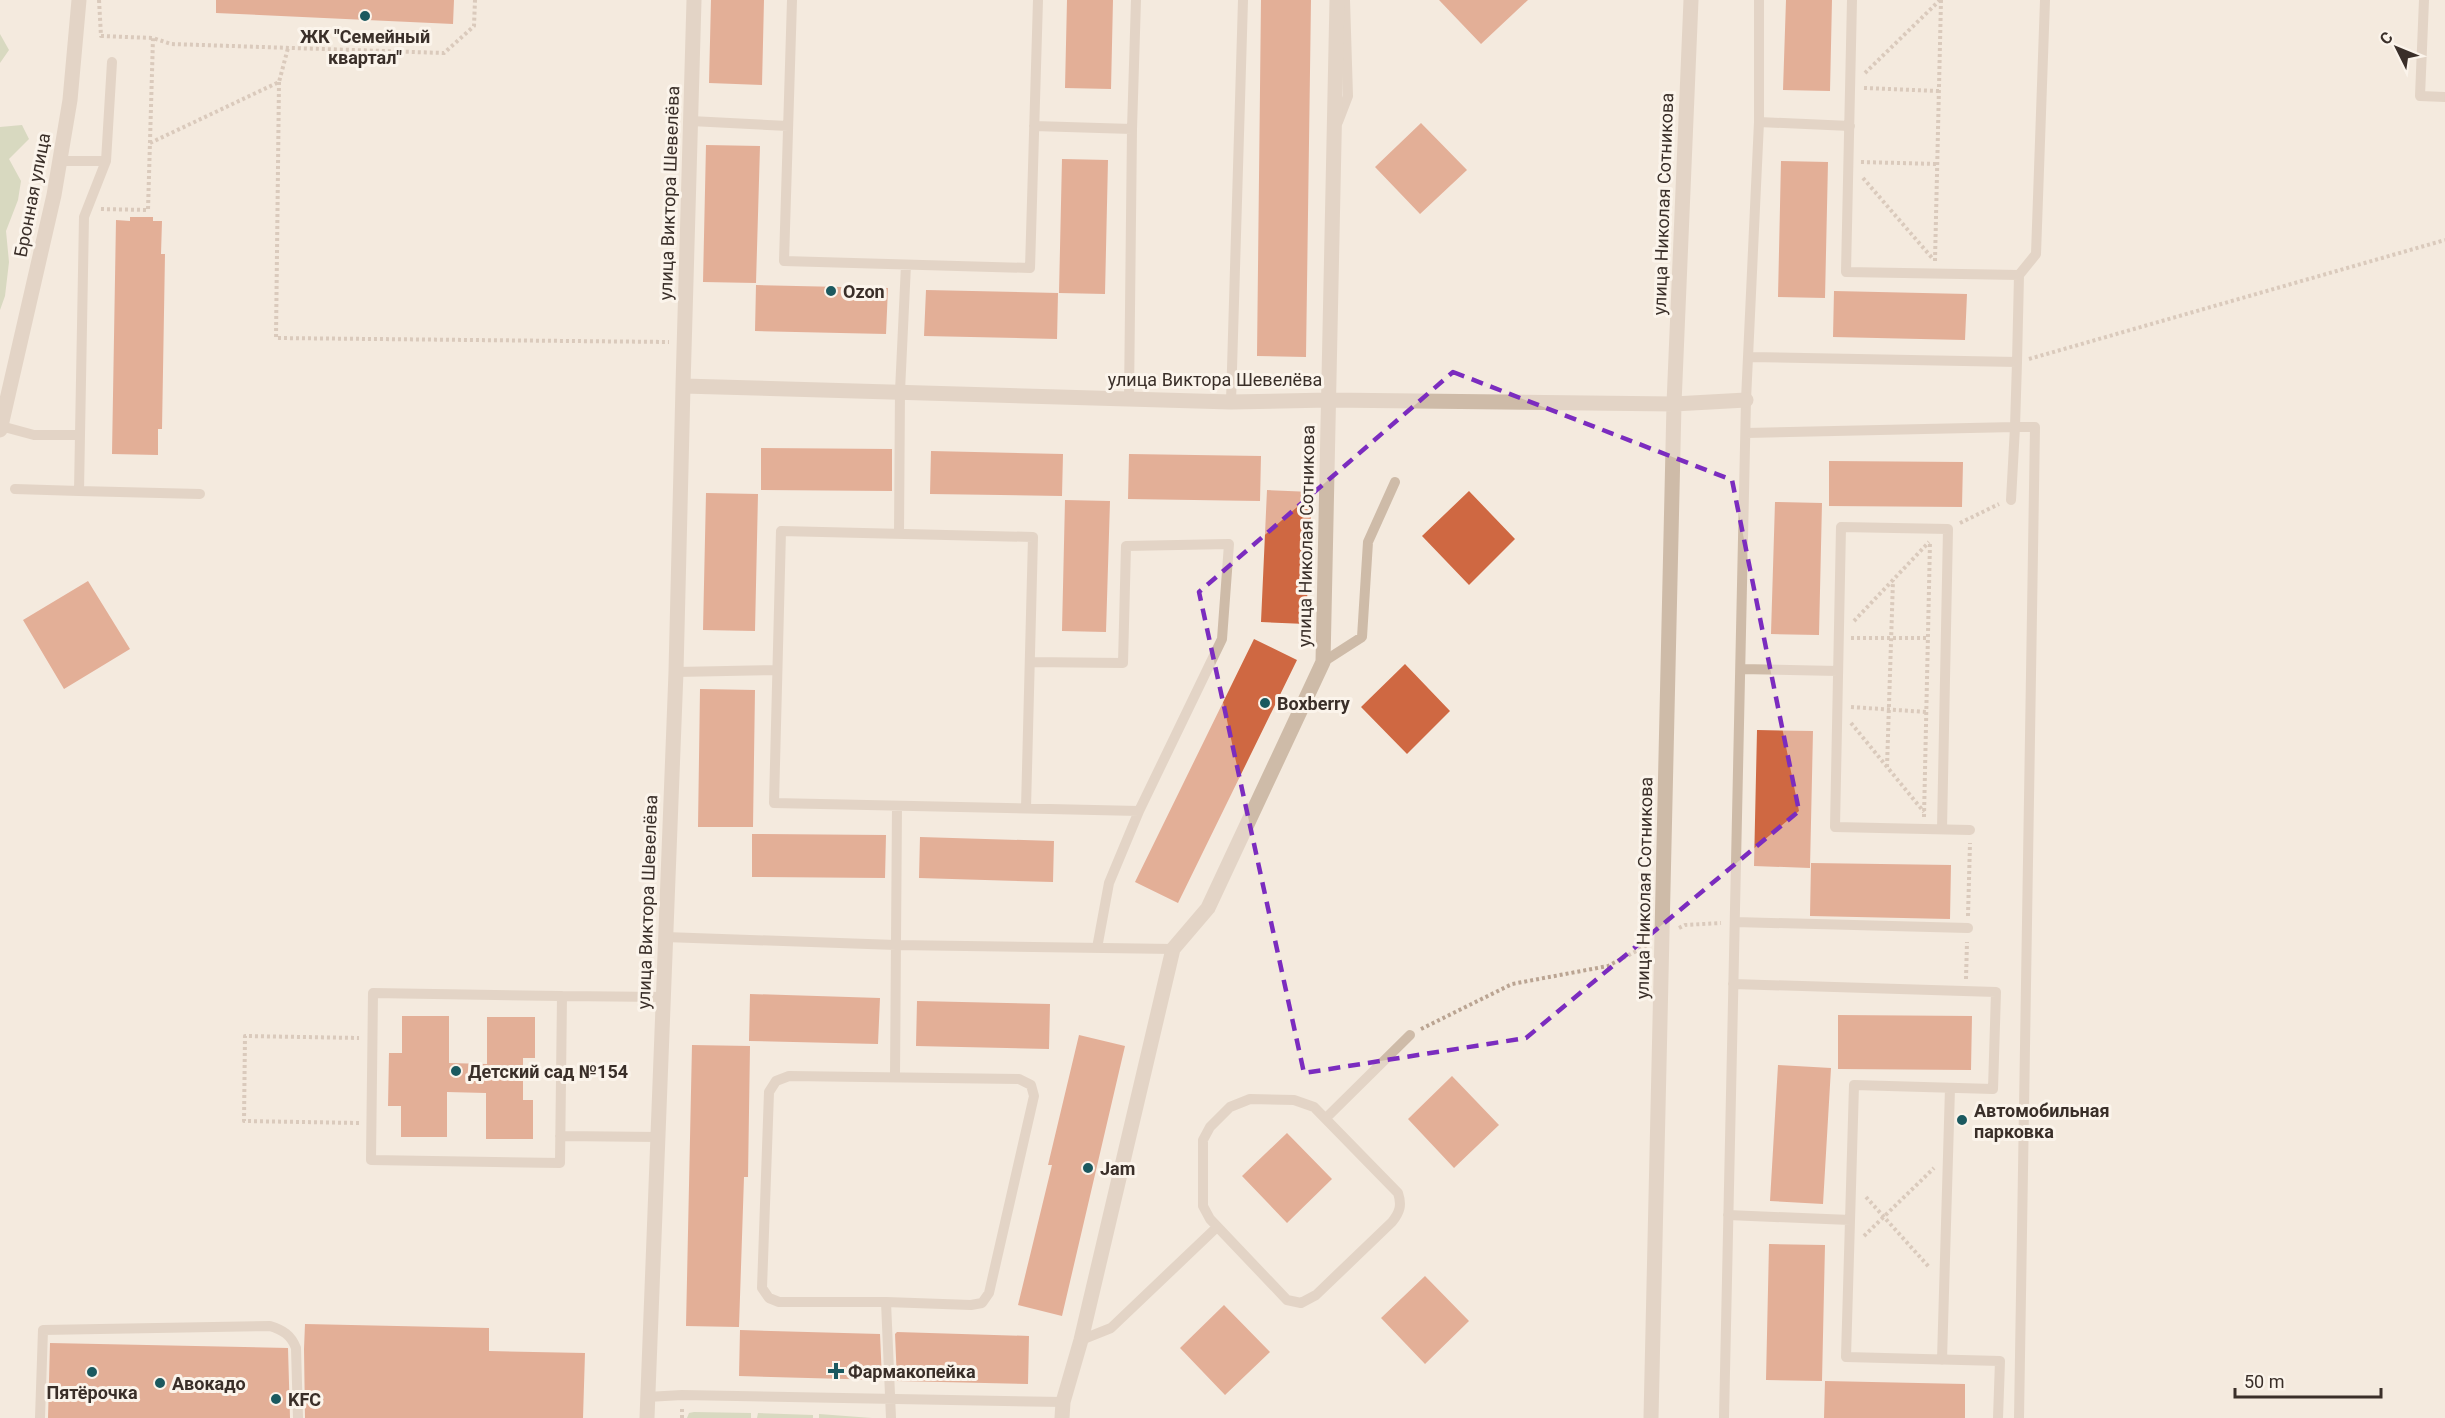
<svg xmlns="http://www.w3.org/2000/svg" width="2445" height="1418" font-family="Roboto,sans-serif">
	<rect width="100%" height="100%" fill="#f4eade"/>
	<path fill="#b6c59c" d="M 0,34 L 9,50 L 0,63 Z
		M 22,125 L 29,139 L 9,159 L 21,181 L 18,200 L 6,231 L 9,262 L 5,296 L 0,310 L 0,127 Z
		M 694,1412 L 751,1413 L 751,1418 L 687,1418 L 689,1413 Z
		M 758,1413 L 813,1415 L 813,1418 L 757,1418 Z
		M 819,1414 L 872,1418 L 819,1418 Z"/>
	<path fill="#cf6842" d="M 216,0 L 454,0 L 453,24 L 216,13 Z
		M 711,0 L 764,0 L 762,85 L 709,83 Z
		M 1067,0 L 1113,0 L 1111,89 L 1065,88 Z
		M 1261,0 L 1311,0 L 1306,357 L 1257,356 Z
		M 1439,0 L 1528,0 L 1481,44 Z
		M 1786,0 L 1832,0 L 1830,91 L 1783,90 Z
		M 1421,123 L 1467,170 L 1420,214 L 1375,167 Z
		M 706,145 L 760,146 L 756,283 L 703,282 Z
		M 1062,159 L 1108,160 L 1105,294 L 1059,293 Z
		M 1781,161 L 1828,162 L 1825,298 L 1778,297 Z
		M 130,217 L 153,217 L 153,221 L 162,221 L 161,254 L 165,254 L 162,429 L 158,429 L 158,455 L 112,454 L 116,220 L 130,221 Z
		M 756,285 L 888,288 L 886,334 L 755,331 Z
		M 926,290 L 1058,293 L 1057,339 L 924,336 Z
		M 1834,291 L 1967,294 L 1965,340 L 1833,337 Z
		M 761,448 L 892,449 L 892,491 L 761,490 Z
		M 931,451 L 1063,454 L 1062,496 L 930,494 Z
		M 1129,454 L 1261,456 L 1260,501 L 1128,499 Z
		M 1829,461 L 1963,462 L 1962,507 L 1829,506 Z
		M 1267,490 L 1312,492 L 1306,624 L 1261,622 Z
		M 1469,491 L 1515,539 L 1469,585 L 1422,536 Z
		M 706,493 L 758,494 L 755,631 L 703,630 Z
		M 1065,500 L 1110,501 L 1106,632 L 1062,631 Z
		M 1775,502 L 1822,503 L 1819,635 L 1771,634 Z
		M 88,581 L 130,649 L 64,689 L 23,620 Z
		M 1254,639 L 1297,660 L 1178,903 L 1135,882 Z
		M 1405,664 L 1450,711 L 1407,754 L 1361,707 Z
		M 700,689 L 755,690 L 753,827 L 698,827 Z
		M 1757,730 L 1813,731 L 1810,868 L 1754,866 Z
		M 752,834 L 886,835 L 885,878 L 752,877 Z
		M 920,837 L 1054,841 L 1053,882 L 919,878 Z
		M 1811,863 L 1951,865 L 1950,919 L 1810,916 Z
		M 750,994 L 880,998 L 878,1044 L 749,1041 Z
		M 917,1001 L 1050,1004 L 1049,1049 L 916,1046 Z
		M 1838,1015 L 1972,1016 L 1971,1070 L 1838,1069 Z
		M 402,1016 L 449,1016 L 449,1063 L 487,1064 L 487,1017 L 535,1017 L 535,1058 L 523,1058 L 523,1100 L 533,1100 L 533,1139 L 486,1139 L 486,1093 L 447,1092 L 447,1137 L 401,1137 L 401,1106 L 388,1106 L 389,1053 L 402,1053 Z
		M 1079,1035 L 1125,1046 L 1062,1316 L 1018,1305 L 1052,1165 L 1048,1165 Z
		M 692,1045 L 750,1046 L 748,1177 L 744,1177 L 739,1327 L 686,1326 Z
		M 1778,1065 L 1831,1068 L 1823,1204 L 1770,1201 Z
		M 1452,1076 L 1499,1125 L 1454,1168 L 1408,1119 Z
		M 1287,1133 L 1332,1179 L 1287,1223 L 1242,1176 Z
		M 1769,1244 L 1825,1245 L 1822,1381 L 1766,1380 Z
		M 1425,1276 L 1469,1321 L 1425,1364 L 1381,1318 Z
		M 1224,1305 L 1270,1352 L 1225,1395 L 1180,1348 Z
		M 305,1324 L 489,1328 L 489,1351 L 585,1353 L 583,1418 L 305,1418 L 304,1349 Z
		M 740,1330 L 880,1334 L 882,1380 L 739,1376 Z
		M 897,1332 L 1029,1336 L 1028,1384 L 897,1381 L 895,1334 Z
		M 50,1343 L 288,1348 L 290,1418 L 48,1418 Z
		M 1825,1381 L 1965,1384 L 1965,1418 L 1824,1418 Z"/>
	<g fill="none" stroke-linecap="round" stroke-linejoin="round">
		<path stroke="#baa492" stroke-width="4" stroke-dasharray="3 3" stroke-linecap="butt" d="M 99,0 L 101,36 L 153,38 L 171,44 L 444,53 L 474,26 L 475,0
			M 1865,73 L 1940,0
			M 279,82 L 276,338 L 669,342
			M 1864,88 L 1939,91
			M 150,143 L 279,82 L 288,48
			M 1861,162 L 1937,164
			M 1863,178 L 1933,259
			M 101,209 L 148,210 L 153,38
			M 1935,261 L 1941,0
			M 2029,359 L 2445,240
			M 1960,523 L 1999,504
			M 1854,621 L 1929,542
			M 1851,638 L 1928,638
			M 1851,707 L 1927,712
			M 1851,723 L 1924,812
			M 1887,767 L 1893,580
			M 1924,817 L 1930,542
			M 1968,916 L 1970,843
			M 1679,928 L 1685,925 L 1721,923
			M 1966,979 L 1967,942
			M 1421,1029 L 1512,984 L 1608,966 L 1646,946
			M 359,1123 L 244,1121 L 245,1036 L 359,1038
			M 1866,1197 L 1929,1267
			M 1864,1236 L 1934,1168
			M 682,1418 L 682,1407"/>
		<path stroke="#cebba8" stroke-width="10" d="M 792,0 L 784,261 L 1030,268 L 1038,0
			M 2424,0 L 2420,96 L 2445,97
			M 691,121 L 788,126
			M 1338,122 L 1348,96 L 1345,0
			M 1759,122 L 1850,126
			M 1034,126 L 1132,129 L 1136,0
			M 106,161 L 112,62
			M 2019,275 L 2036,254 L 2045,0
			M 1750,357 L 2017,362 L 2019,275 L 1846,272 L 1852,0
			M 2017,362 L 2015,427 L 2035,427 L 2019,1418
			M 1129,399 L 1132,129
			M 1231,402 L 1243,0
			M 1,426 L 34,435 L 80,435 L 84,217 L 106,161 L 59,161
			M 1746,433 L 2015,427 L 2011,500
			M 80,435 L 79,491 L 200,494
			M 15,489 L 79,491
			M 899,534 L 900,391 L 906,265
			M 1030,662 L 1123,663 L 1126,546 L 1229,544 L 1222,639 L 1139,811 L 1109,883 L 1097,948
			M 1323,662 L 1362,637 L 1368,542 L 1395,482
			M 1741,669 L 1838,671
			M 676,672 L 777,670
			M 1026,808 L 1033,537 L 781,531 L 774,803 L 1139,811
			M 1942,829 L 1948,529 L 1841,527 L 1835,827 L 1970,830
			M 1735,922 L 1968,928
			M 665,937 L 896,945 L 1173,949
			M 1733,984 L 1996,992 L 1993,1089 L 1854,1085 L 1846,1357 L 2000,1361 L 1998,1418
			M 373,993 L 562,996 L 560,1163 L 371,1160 Z
			M 562,996 L 663,997
			M 789,1076 L 1019,1079 L 1031,1085 L 1034,1096 L 989,1293 L 982,1303 L 971,1305 L 886,1302 L 779,1302 L 769,1298 L 762,1288 L 769,1092 L 776,1081 Z
			M 895,1076 L 897,806
			M 1250,1099 L 1294,1100 L 1314,1107 L 1398,1193 C 1402,1205 1400,1212 1392,1222 L 1316,1295 L 1301,1303 L 1287,1300 L 1210,1219 L 1203,1206 L 1203,1140 L 1210,1127 L 1230,1107 Z
			M 1326,1118 L 1410,1035
			M 560,1136 L 658,1137
			M 1728,1215 L 1850,1220
			M 886,1302 L 891,1418
			M 1081,1340 L 1111,1328 L 1217,1227
			M 1942,1360 L 1950,1088
			M 647,1397 L 682,1395 L 1063,1402
			M 40,1418 L 43,1330 L 270,1326 C 283,1330 291,1335 296,1348 L 298,1418
			M 1724,1418 L 1746,400 L 1759,122 L 1759,0"/>
		<path stroke="#cebba8" stroke-width="15" d="M 683,386 L 694,0
			M 647,1418 L 676,672 L 683,386 L 1231,402 L 1329,400 L 1674,404 L 1746,400
			M 1062,1418 L 1063,1402 L 1081,1340 L 1173,949 L 1208,908 L 1323,662 L 1337,0
			M 1651,1418 L 1674,404 L 1691,0"/>
		<path stroke="#cebba8" stroke-width="15" d="M 0,430 L 54,195 L 70,100 L 79,0"/>
	</g>
	<path d="M0 0H2445V1418H0ZM 1453,372 L 1732,480 L 1799,811 L 1526,1038 L 1304,1073 L 1199,592 Z" fill="#f4eade" fill-opacity=".55" fill-rule="evenodd"/>
	<path fill="none" stroke="#7b2cbf" stroke-width="4.5" stroke-dasharray="12 8" stroke-linejoin="round" d="M 1453,372 L 1732,480 L 1799,811 L 1526,1038 L 1304,1073 L 1199,592 Z"/>
	<g fill="#1b595f" stroke="#fbf4eb" stroke-width="2">
		<circle cx="365" cy="16" r="6"/>
		<circle cx="831" cy="291" r="6"/>
		<circle cx="1265" cy="703" r="6"/>
		<circle cx="456" cy="1071" r="6"/>
		<circle cx="1962" cy="1120" r="6"/>
		<circle cx="1088" cy="1168" r="6"/>
		<path d="M833 1362h6v6h6v6h-6v6h-6v-6h-6v-6h6z"/>
		<circle cx="92" cy="1372" r="6"/>
		<circle cx="160" cy="1383" r="6"/>
		<circle cx="276" cy="1399" r="6"/>
	</g>
	<g text-anchor="middle" dominant-baseline="central" stroke-width="6" stroke-linejoin="round" paint-order="stroke">
		<g font-size="18" font-weight="bold" fill="#3a2f29" stroke="#fbf4eb" text-anchor="start">
			<text x="365" y="36" text-anchor="middle">ЖК "Семейный<tspan x="365" dy="21">квартал"</tspan></text>
			<text x="843" y="291">Ozon</text>
			<text x="1277" y="703">Boxberry</text>
			<text x="468" y="1071">Детский сад №154</text>
			<text x="1974" y="1110">Автомобильная<tspan x="1974" dy="21">парковка</tspan></text>
			<text x="1100" y="1168">Jam</text>
			<text x="848" y="1371">Фармакопейка</text>
			<text x="172" y="1383">Авокадо</text>
			<text x="92" y="1392" text-anchor="middle">Пятёрочка</text>
			<text x="288" y="1399">KFC</text>
		</g>
		<g font-size="18" fill="#3a2f29" stroke="#fbf4eb">
			<text transform="translate(669 193) rotate(-88)">улица Виктора Шевелёва</text>
			<text transform="translate(32 195) rotate(-79)">Бронная улица</text>
			<text transform="translate(1663 204) rotate(-88)">улица Николая Сотникова</text>
			<text x="1215" y="379">улица Виктора Шевелёва</text>
			<text transform="translate(1306 536) rotate(-89)">улица Николая Сотникова</text>
			<text transform="translate(1644 888) rotate(-89)">улица Николая Сотникова</text>
			<text transform="translate(647 902) rotate(-88)">улица Виктора Шевелёва</text>
		</g>
	</g>
	<g transform="translate(2397 48) rotate(313)" stroke="#fbf4eb" stroke-width="4.5" paint-order="stroke">
	<path d="M0-4.5L10 22L0 15L-10 22Z" fill="#3a2f29"/>
	<text y="-9" font-size="16" font-weight="bold" text-anchor="middle" fill="#3a2f29">С</text>
	</g>
	<path d="M2235 1388v9h146v-9" fill="none" stroke="#3a2f29" stroke-width="3"/>
	<text x="2244" y="1388" font-size="18" fill="#3a2f29" stroke="#fbf4eb" stroke-width="4.5" paint-order="stroke">50 m</text>
</svg>
